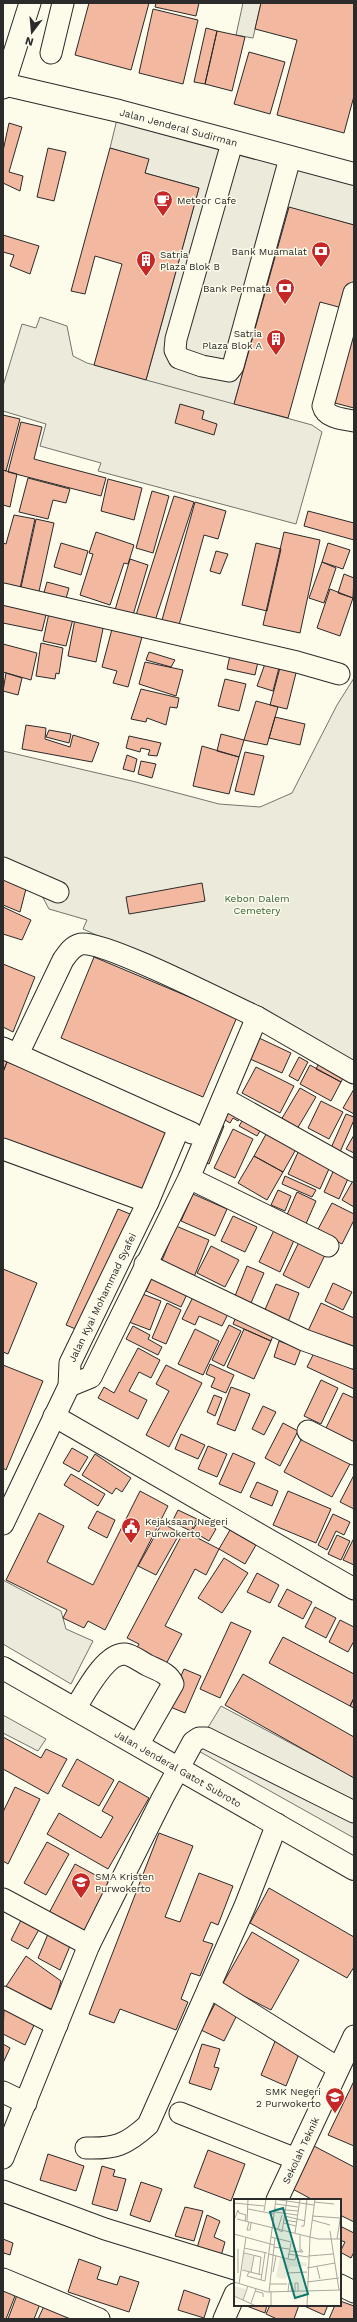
<svg xmlns="http://www.w3.org/2000/svg" width="357" height="2322" font-family="'Work Sans',sans-serif">
	<rect width="100%" height="100%" fill="#fdfbea"/>
	<path fill="#ecebdb" stroke="#74746e" d="M 243,3 L 261,3 L 253,38 L 236,35 Z
		M 40,317 L 67,326 L 73,356 L 87,363 L 312,425 L 322,432 L 296,524 L 98,471 L 101,463 L 40,446 L 46,424 L 3,411 L 3,386 L 22,324 L 36,328 Z
		M 354,678 L 354,1073 L 204,984 L 83,929 L 87,920 L 49,909 L 42,896 L 3,862 L 3,751 L 136,782 L 219,804 L 260,807 L 292,793 L 337,705 Z"/>
	<path fill="#eceadb" stroke="#74746e" d="M 119,111 L 354,174 L 354,225 L 289,208 L 234,404 L 146,380 L 199,188 L 145,173 L 148,159 L 110,148 Z
		M 3,1580 L 61,1611 L 66,1629 L 93,1641 L 71,1684 L 3,1644 Z
		M 221,1706 L 354,1777 L 354,1838 L 195,1749 Z
		M 3,1715 L 46,1739 L 38,1751 L 3,1733 Z"/>
	<path fill="#f2b8a0" stroke="#2b2b2b" d="M 89,3 L 149,3 L 131,70 L 75,55 Z
		M 156,3 L 199,3 L 196,16 L 155,7 Z
		M 261,3 L 354,3 L 354,96 L 344,133 L 277,115 L 297,40 L 255,29 Z
		M 153,9 L 198,20 L 183,84 L 139,73 Z
		M 206,28 L 217,31 L 205,84 L 194,82 Z
		M 217,31 L 245,37 L 232,91 L 205,84 Z
		M 249,52 L 285,62 L 270,114 L 234,104 Z
		M 9,123 L 22,127 L 9,172 L 23,176 L 20,191 L 3,183 L 3,151 Z
		M 48,148 L 66,152 L 54,201 L 37,197 Z
		M 110,148 L 149,159 L 145,173 L 199,188 L 146,380 L 94,365 L 122,264 L 95,256 L 85,294 L 71,291 Z
		M 289,207 L 354,225 L 354,279 L 346,309 L 320,302 L 288,418 L 234,404 Z
		M 3,235 L 39,246 L 30,274 L 10,266 L 14,255 L 3,252 Z
		M 354,315 L 354,408 L 331,402 Z
		M 180,404 L 204,411 L 202,419 L 217,424 L 214,435 L 175,423 Z
		M 3,415 L 20,419 L 6,471 L 3,470 Z
		M 21,422 L 42,427 L 34,459 L 106,478 L 101,496 L 8,472 Z
		M 3,470 L 17,474 L 10,507 L 3,505 Z
		M 28,478 L 70,489 L 66,503 L 53,500 L 48,519 L 19,512 Z
		M 108,479 L 142,488 L 134,520 L 101,511 Z
		M 152,491 L 169,496 L 153,553 L 136,548 Z
		M 174,496 L 194,502 L 155,621 L 136,615 Z
		M 195,502 L 226,511 L 218,539 L 204,535 L 179,625 L 162,620 Z
		M 308,511 L 354,523 L 354,540 L 304,526 Z
		M 14,515 L 35,519 L 19,593 L 3,588 L 3,543 L 6,544 Z
		M 36,519 L 54,523 L 38,596 L 20,592 Z
		M 96,532 L 134,545 L 128,564 L 124,563 L 110,605 L 80,595 L 93,554 L 89,553 Z
		M 284,532 L 320,540 L 300,633 L 263,625 Z
		M 61,543 L 88,551 L 81,575 L 54,567 Z
		M 256,543 L 281,549 L 267,611 L 242,605 Z
		M 328,543 L 350,550 L 343,569 L 322,562 Z
		M 216,551 L 228,554 L 220,574 L 210,571 Z
		M 130,559 L 148,565 L 133,615 L 115,610 Z
		M 322,562 L 336,568 L 324,603 L 309,598 Z
		M 344,574 L 354,578 L 353,598 L 338,593 Z
		M 47,582 L 69,588 L 65,602 L 43,596 Z
		M 330,589 L 353,598 L 340,636 L 317,628 Z
		M 3,601 L 47,611 L 42,631 L 3,623 Z
		M 49,613 L 73,619 L 66,646 L 43,641 Z
		M 75,619 L 104,624 L 96,662 L 68,656 Z
		M 112,629 L 142,637 L 128,687 L 113,683 L 117,671 L 102,667 Z
		M 41,643 L 63,648 L 59,674 L 56,673 L 55,679 L 36,676 Z
		M 3,644 L 37,653 L 31,680 L 3,672 Z
		M 231,651 L 259,657 L 255,675 L 227,669 Z
		M 149,652 L 175,660 L 171,667 L 146,660 Z
		M 266,661 L 280,664 L 273,691 L 257,686 Z
		M 145,662 L 183,670 L 176,696 L 139,684 Z
		M 281,664 L 297,669 L 287,709 L 270,705 Z
		M 6,673 L 22,678 L 18,695 L 3,691 Z
		M 225,679 L 246,684 L 239,711 L 218,706 Z
		M 141,689 L 179,698 L 177,708 L 170,707 L 166,725 L 147,718 L 146,722 L 131,719 Z
		M 256,701 L 278,707 L 267,745 L 244,740 Z
		M 275,717 L 305,724 L 300,745 L 269,738 Z
		M 26,725 L 46,728 L 45,739 L 70,747 L 73,735 L 99,743 L 92,762 L 22,749 Z
		M 49,730 L 71,734 L 69,743 L 46,737 Z
		M 221,734 L 244,740 L 239,757 L 217,751 Z
		M 129,736 L 161,743 L 157,756 L 148,755 L 150,750 L 141,748 L 140,752 L 126,748 Z
		M 202,746 L 239,757 L 229,794 L 193,786 Z
		M 245,752 L 264,756 L 254,795 L 235,791 Z
		M 127,755 L 137,759 L 134,772 L 123,769 Z
		M 141,761 L 156,764 L 152,778 L 138,774 Z
		M 3,879 L 27,885 L 20,912 L 3,905 Z
		M 202,883 L 205,901 L 129,914 L 126,897 Z
		M 3,907 L 31,920 L 22,940 L 3,934 Z
		M 94,957 L 237,1017 L 203,1097 L 61,1038 Z
		M 3,964 L 35,977 L 13,1032 L 3,1027 Z
		M 259,1038 L 291,1053 L 282,1073 L 250,1059 Z
		M 299,1057 L 308,1062 L 298,1081 L 289,1076 Z
		M 322,1057 L 347,1071 L 341,1082 L 316,1069 Z
		M 3,1060 L 7,1062 L 3,1072 Z
		M 7,1062 L 175,1130 L 146,1199 L 3,1141 L 3,1072 Z
		M 310,1065 L 341,1082 L 331,1101 L 300,1084 Z
		M 256,1067 L 294,1086 L 280,1113 L 242,1093 Z
		M 300,1088 L 316,1097 L 297,1129 L 281,1120 Z
		M 354,1089 L 354,1114 L 343,1108 Z
		M 321,1101 L 343,1112 L 329,1139 L 308,1128 Z
		M 227,1104 L 243,1113 L 238,1121 L 233,1118 L 230,1123 L 220,1117 Z
		M 247,1113 L 264,1124 L 257,1136 L 239,1126 Z
		M 346,1114 L 354,1117 L 354,1120 L 340,1152 L 331,1148 Z
		M 216,1123 L 224,1126 L 209,1164 L 201,1161 Z
		M 270,1127 L 299,1144 L 283,1172 L 254,1156 Z
		M 233,1129 L 253,1139 L 235,1178 L 214,1168 Z
		M 354,1135 L 354,1153 L 346,1149 Z
		M 300,1148 L 332,1162 L 320,1189 L 288,1174 Z
		M 254,1156 L 283,1172 L 267,1200 L 238,1183 Z
		M 336,1165 L 351,1172 L 339,1199 L 324,1192 Z
		M 285,1176 L 316,1190 L 312,1197 L 282,1184 Z
		M 354,1179 L 354,1207 L 342,1200 Z
		M 278,1190 L 291,1196 L 285,1211 L 271,1205 Z
		M 297,1192 L 316,1201 L 305,1226 L 286,1217 Z
		M 193,1194 L 227,1209 L 215,1236 L 181,1221 Z
		M 332,1203 L 354,1214 L 354,1220 L 342,1244 L 317,1231 Z
		M 118,1209 L 135,1216 L 83,1332 L 66,1325 Z
		M 233,1216 L 257,1227 L 245,1252 L 221,1241 Z
		M 176,1226 L 209,1240 L 194,1277 L 161,1263 Z
		M 275,1228 L 295,1238 L 280,1272 L 259,1262 Z
		M 299,1242 L 325,1255 L 309,1288 L 283,1275 Z
		M 211,1246 L 239,1260 L 225,1287 L 197,1273 Z
		M 247,1266 L 264,1273 L 251,1303 L 235,1296 Z
		M 3,1269 L 37,1283 L 8,1354 L 3,1352 Z
		M 154,1273 L 190,1288 L 181,1307 L 146,1291 Z
		M 333,1283 L 352,1292 L 343,1310 L 325,1301 Z
		M 276,1284 L 299,1293 L 288,1322 L 264,1312 Z
		M 140,1293 L 161,1301 L 150,1330 L 129,1322 Z
		M 195,1293 L 230,1310 L 222,1326 L 199,1316 L 195,1325 L 182,1319 Z
		M 167,1303 L 181,1310 L 166,1344 L 152,1338 Z
		M 321,1303 L 354,1318 L 354,1351 L 308,1331 Z
		M 236,1317 L 274,1333 L 271,1341 L 233,1324 Z
		M 229,1325 L 241,1331 L 224,1366 L 212,1360 Z
		M 133,1326 L 150,1335 L 148,1339 L 162,1347 L 158,1355 L 126,1339 Z
		M 195,1329 L 219,1341 L 203,1375 L 178,1364 Z
		M 244,1329 L 271,1341 L 254,1379 L 227,1367 Z
		M 279,1341 L 301,1349 L 295,1365 L 274,1357 Z
		M 138,1348 L 160,1360 L 151,1378 L 139,1372 L 129,1391 L 147,1400 L 138,1419 L 98,1398 L 104,1387 L 114,1393 Z
		M 315,1351 L 354,1370 L 354,1389 L 307,1367 Z
		M 210,1364 L 234,1375 L 226,1393 L 211,1387 L 215,1378 L 206,1374 Z
		M 3,1365 L 43,1381 L 6,1470 L 3,1468 Z
		M 166,1365 L 202,1383 L 169,1447 L 146,1435 L 169,1391 L 156,1384 Z
		M 321,1380 L 338,1388 L 321,1424 L 304,1416 Z
		M 231,1387 L 250,1394 L 235,1431 L 217,1424 Z
		M 343,1393 L 354,1398 L 354,1442 L 326,1428 Z
		M 214,1395 L 222,1398 L 215,1416 L 207,1412 Z
		M 263,1406 L 276,1412 L 264,1435 L 252,1429 Z
		M 283,1423 L 298,1431 L 280,1466 L 265,1458 Z
		M 181,1434 L 205,1445 L 198,1459 L 175,1449 Z
		M 302,1438 L 350,1464 L 332,1497 L 284,1472 Z
		M 208,1446 L 227,1454 L 217,1477 L 198,1469 Z
		M 72,1448 L 88,1457 L 79,1472 L 63,1463 Z
		M 233,1453 L 255,1463 L 241,1493 L 219,1484 Z
		M 95,1454 L 131,1478 L 122,1492 L 116,1488 L 112,1494 L 82,1475 Z
		M 71,1474 L 105,1494 L 98,1506 L 64,1485 Z
		M 354,1475 L 354,1509 L 340,1502 Z
		M 257,1482 L 278,1491 L 272,1506 L 250,1497 Z
		M 140,1491 L 168,1506 L 105,1630 L 88,1621 L 84,1628 L 63,1618 L 67,1610 L 6,1580 L 39,1513 L 64,1526 L 47,1562 L 93,1585 Z
		M 288,1491 L 331,1509 L 316,1543 L 273,1525 Z
		M 178,1510 L 197,1519 L 191,1531 L 172,1522 Z
		M 97,1511 L 115,1520 L 107,1538 L 88,1528 Z
		M 333,1514 L 350,1522 L 344,1535 L 336,1531 L 327,1550 L 318,1545 Z
		M 199,1520 L 216,1529 L 209,1541 L 192,1531 Z
		M 162,1523 L 180,1533 L 156,1575 L 138,1566 Z
		M 230,1530 L 256,1545 L 245,1564 L 219,1549 Z
		M 184,1531 L 219,1549 L 206,1575 L 195,1569 L 165,1626 L 182,1634 L 166,1664 L 133,1655 L 139,1644 L 127,1638 Z
		M 337,1535 L 350,1541 L 341,1560 L 328,1554 Z
		M 354,1538 L 354,1565 L 343,1560 Z
		M 224,1558 L 248,1573 L 222,1613 L 198,1598 Z
		M 257,1573 L 279,1585 L 270,1603 L 247,1592 Z
		M 287,1589 L 312,1602 L 303,1619 L 278,1606 Z
		M 315,1607 L 336,1618 L 326,1638 L 305,1627 Z
		M 340,1620 L 354,1627 L 354,1641 L 348,1652 L 329,1642 Z
		M 231,1622 L 251,1631 L 220,1698 L 200,1689 Z
		M 283,1637 L 354,1674 L 354,1698 L 350,1706 L 269,1663 Z
		M 184,1669 L 201,1676 L 185,1713 L 168,1706 Z
		M 243,1674 L 354,1737 L 354,1778 L 225,1705 Z
		M 354,1698 L 354,1708 L 350,1706 Z
		M 3,1737 L 41,1758 L 46,1749 L 67,1759 L 48,1794 L 3,1769 Z
		M 77,1759 L 114,1780 L 99,1806 L 62,1786 Z
		M 119,1781 L 149,1798 L 108,1869 L 47,1834 L 59,1813 L 101,1838 L 113,1817 L 102,1811 Z
		M 15,1787 L 40,1799 L 8,1864 L 3,1861 L 3,1812 Z
		M 159,1833 L 193,1846 L 165,1917 L 180,1922 L 199,1873 L 233,1886 L 218,1925 L 211,1922 L 203,1941 L 213,1944 L 200,1976 L 191,1973 L 181,1999 L 188,2002 L 176,2030 L 120,2009 L 114,2023 L 89,2014 Z
		M 47,1842 L 69,1854 L 46,1895 L 24,1883 Z
		M 75,1864 L 112,1884 L 86,1933 L 49,1913 Z
		M 269,1888 L 354,1937 L 354,1967 L 347,1978 L 250,1923 Z
		M 23,1916 L 41,1926 L 28,1949 L 11,1940 Z
		M 252,1932 L 299,1960 L 271,2010 L 222,1985 Z
		M 48,1934 L 70,1946 L 60,1970 L 38,1958 Z
		M 26,1956 L 61,1981 L 53,2010 L 5,1988 Z
		M 216,2002 L 238,2013 L 224,2041 L 201,2030 Z
		M 4,2008 L 35,2023 L 25,2045 L 3,2034 Z
		M 276,2039 L 301,2049 L 286,2086 L 261,2075 Z
		M 3,2044 L 10,2048 L 3,2063 Z
		M 202,2044 L 220,2049 L 214,2067 L 219,2068 L 211,2090 L 189,2083 Z
		M 354,2081 L 354,2146 L 328,2135 Z
		M 312,2145 L 354,2167 L 354,2222 L 340,2215 L 340,2200 L 313,2200 L 289,2187 Z
		M 208,2150 L 245,2164 L 231,2201 L 194,2187 Z
		M 48,2154 L 84,2166 L 76,2191 L 40,2180 Z
		M 102,2166 L 115,2170 L 113,2176 L 126,2179 L 117,2211 L 92,2204 Z
		M 141,2182 L 162,2189 L 150,2222 L 130,2215 Z
		M 185,2207 L 203,2211 L 194,2241 L 175,2236 Z
		M 207,2215 L 220,2221 L 214,2237 L 225,2242 L 221,2256 L 197,2248 Z
		M 340,2226 L 354,2233 L 354,2252 L 351,2258 L 340,2252 L 345,2242 L 340,2240 Z
		M 3,2239 L 13,2243 L 10,2255 L 4,2253 L 3,2255 Z
		M 79,2259 L 101,2267 L 97,2279 L 117,2285 L 120,2276 L 139,2282 L 129,2312 L 68,2292 Z
		M 3,2289 L 15,2296 L 6,2319 L 3,2319 Z
		M 184,2290 L 210,2299 L 204,2318 L 178,2310 Z
		M 17,2295 L 40,2304 L 34,2319 L 8,2319 Z
		M 340,2301 L 354,2306 L 354,2319 L 329,2319 L 335,2305 L 340,2305 Z
		M 45,2304 L 78,2319 L 38,2319 Z
		M 244,2305 L 267,2305 L 265,2313 Z
		M 270,2305 L 299,2305 L 294,2319 L 277,2319 L 266,2314 Z
		M 302,2305 L 328,2305 L 324,2315 Z"/>
	<g fill="none" stroke-linecap="round" stroke-linejoin="round">
		<g stroke="#2b2b2b" stroke-width="23">
			<g id="minor">
				<path d="M 51,53 L 63,3"/>
				<path d="M 3,88 L 30,3"/>
				<path d="M 232,143 L 176,339 L 175,350 L 179,358 L 202,366 L 229,371 L 233,366 L 290,158"/>
				<path d="M 354,293 L 323,406 C 326,418 343,419 354,421"/>
				<path d="M 3,594 L 297,662 L 339,674"/>
				<path d="M 3,868 L 58,892"/>
				<path d="M 3,1048 L 192,1133"/>
				<path d="M 18,1054 L 63,960 C 68,953 72,946 81,944 C 104,940 228,1004 257,1017"/>
				<path d="M 223,1098 L 354,1171"/>
				<path d="M 3,1149 L 148,1202"/>
				<path d="M 189,1178 L 328,1246"/>
				<path d="M 145,1264 L 304,1340 L 354,1358"/>
				<path d="M 69,1386 L 91,1377 L 189,1178 L 257,1017 L 354,1073"/>
				<path d="M 54,1416 L 354,1589"/>
				<path d="M 308,1431 L 354,1454"/>
				<path id="s1" d="M 3,1524 L 69,1386 L 70,1363 L 148,1202 L 179,1128"/>
				<path d="M 75,1709 C 85,1693 105,1653 125,1654 C 132,1655 140,1661 147,1665 C 157,1670 169,1673 173,1684 L 138,1745"/>
				<path d="M 3,1899 L 89,1945"/>
				<path d="M 209,1987 L 338,2068"/>
				<path d="M 3,1997 L 57,2025"/>
				<path d="M 3,2092 L 26,2103"/>
				<path d="M 180,2113 L 296,2159"/>
				<path d="M 86,2148 C 115,2149 126,2145 148,2125 L 245,1906 L 277,1824"/>
				<path d="M 3,2158 L 89,1945 L 162,1799 L 193,1742 L 199,1738 L 206,1738 L 354,1812"/>
				<path d="M 3,2191 L 105,2229 L 235,2269"/>
				<path id="s2" d="M 277,2200 L 354,2036"/>
				<path d="M 3,2279 L 99,2319"/>
				<path d="M 340,2285 L 354,2292"/>
				<path d="M 224,2319 L 235,2294"/>
			</g>
		</g>
		<g stroke="#2b2b2b" stroke-width="24">
			<g id="major">
				<path id="s3" d="M 3,84 L 119,111 L 354,174"/>
				<path id="s4" d="M 3,1668 L 354,1869"/>
			</g>
		</g>
		<use href="#minor" stroke="#fdfbea" stroke-width="21"/>
		<use href="#major" stroke="#fdfbea" stroke-width="22"/>
	</g>
	<defs>
		<g id="cafe-pin" transform="scale(1)"><path d="M0 17L-7.5 6A9.5 9.5 0 1 1 7.5 6Z" fill="#c62828" stroke="#fdfbea"/><path d="M-5.5-4.5H6V0H3Q3 3.5 0 3.5H-2.5Q-5.5 3.5-5.5 0ZM3-3.2v2h1.7v-2ZM-6 4.5H4V6H-6Z" fill="#fff"/></g>
		<g id="bank-pin" transform="scale(1)"><path d="M0 17L-7.5 6A9.5 9.5 0 1 1 7.5 6Z" fill="#c62828" stroke="#fdfbea"/><path d="M-6-4H6V4H-6ZM0-2.3a2.3 2.3 0 1 0 0 4.6a2.3 2.3 0 1 0 0-4.6Z" fill="#fff"/></g>
		<g id="building-pin" transform="scale(1)"><path d="M0 17L-7.5 6A9.5 9.5 0 1 1 7.5 6Z" fill="#c62828" stroke="#fdfbea"/><path d="M-4-6H4V6H1V3H-1V6H-4ZM-2.5-4.3h1.7v1.8h-1.7ZM.8-4.3h1.7v1.8H.8ZM-2.5-1h1.7V.8h-1.7ZM.8-1h1.7V.8H.8Z" fill="#fff"/></g>
		<g id="civic-pin" transform="scale(1)"><path d="M0 17L-7.5 6A9.5 9.5 0 1 1 7.5 6Z" fill="#c62828" stroke="#fdfbea"/><path d="M-.6-6.5H3V-4.5H.6V-3L4-1V1h2V6H-6V1h2V-1L-.6-3ZM-1.2 2.5V6h2.4V2.5Z" fill="#fff"/></g>
		<g id="school-pin" transform="scale(1)"><path d="M0 17L-7.5 6A9.5 9.5 0 1 1 7.5 6Z" fill="#c62828" stroke="#fdfbea"/><path d="M0-5L7-2L0 1L-7-2ZM-4 1L0 2.5L4 1V4Q0 6-4 4Z" fill="#fff"/></g>
	</defs>
	<g fill-rule="evenodd">
		<use href="#cafe-pin" x="163" y="200"/>
		<use href="#bank-pin" x="321" y="251"/>
		<use href="#building-pin" x="146" y="260"/>
		<use href="#bank-pin" x="285" y="288"/>
		<use href="#building-pin" x="276" y="339"/>
		<use href="#civic-pin" x="131" y="1527"/>
		<use href="#school-pin" x="81" y="1882"/>
		<use href="#school-pin" x="335" y="2097"/>
	</g>
	<g text-anchor="middle" dominant-baseline="central" stroke-width="3" stroke-linejoin="round" paint-order="stroke">
		<g font-size="10" fill="#2b2b2b" stroke="#fdfbea">
			<text stroke="none"><textPath href="#s3" startOffset="181">Jalan Jenderal Sudirman</textPath></text>
			<text stroke="none"><textPath href="#s1" startOffset="249">Jalan Kyai Mohammad Syafei</textPath></text>
			<text stroke="none"><textPath href="#s4" startOffset="202">Jalan Jenderal Gatot Subroto</textPath></text>
			<text stroke="none"><textPath href="#s2" startOffset="55">Sekolah Teknik</textPath></text>
		</g>
		<g font-size="10" fill="#2b2b2b" stroke="#fdfbea" text-anchor="start">
			<text x="177" y="200">Meteor Cafe</text>
			<text x="307" y="251" text-anchor="end">Bank Muamalat</text>
			<text x="160" y="254">Satria<tspan x="160" dy="12">Plaza Blok B</tspan></text>
			<text x="271" y="288" text-anchor="end">Bank Permata</text>
			<text x="262" y="333" text-anchor="end">Satria<tspan x="262" dy="12">Plaza Blok A</tspan></text>
			<text x="145" y="1521">Kejaksaan Negeri<tspan x="145" dy="12">Purwokerto</tspan></text>
			<text x="95" y="1876">SMA Kristen<tspan x="95" dy="12">Purwokerto</tspan></text>
			<text x="321" y="2091" text-anchor="end">SMK Negeri<tspan x="321" dy="12">2 Purwokerto</tspan></text>
		</g>
		<g font-size="10" fill="#34623c" stroke="#fdfbea">
			<text x="257" y="898">Kebon Dalem<tspan x="257" dy="12">Cemetery</tspan></text>
		</g>
	</g>
	<g transform="translate(234 2199)">
		<rect width="107" height="107" fill="#fdfbea"/>
		<path d="M 10,55 L 19,57 L 17,73 L 8,70 ZM 46,58 L 73,64 L 73,67 L 56,68 L 52,80 L 46,79 L 42,78 ZM 0,87 L 12,90 L 9,101 L 0,97 Z" fill="#ecebdb"/>
		<path fill="none" stroke="#a9a89e" stroke-width="1" d="M 39,0 L 80,6M 42,0 L 37,38 L 57,43M 80,3 L 100,5M 0,4 L 30,7M 42,5 L 64,8M 14,10 L 40,15M 41,10 L 64,12M 30,12 L 32,0M 41,13 L 63,16M 51,17 L 71,22M 78,17 L 106,19M 1,19 L 4,11 L 5,14 L 12,16 L 11,22M 3,20 L 84,40 L 107,40M 50,21 L 63,23M 78,21 L 96,26M 13,23 L 14,0M 15,23 L 13,31 L 16,31 L 17,24M 50,24 L 62,27M 67,27 L 70,27 L 73,0M 41,29 L 48,33 L 53,0M 44,30 L 48,16M 96,32 L 105,91M 61,34 L 66,0M 0,35 L 40,46M 66,36 L 66,53M 76,38 L 81,0M 103,40 L 107,15M 40,48 L 55,50M 10,49 L 33,54M 56,52 L 69,53 L 67,50M 10,54 L 27,58 L 25,75M 35,55 L 54,60 L 57,44M 54,55 L 74,58M 74,57 L 99,55M 54,60 L 61,61 L 62,56M 83,68 L 86,80M 73,69 L 101,64M 8,71 L 28,76M 15,73 L 13,77 L 31,82 L 37,38M 17,73 L 20,57M 39,73 L 42,57M 4,74 L 4,50M 54,74 L 73,73M 27,81 L 31,54M 0,83 L 33,93 L 107,91M 73,83 L 105,79M 5,85 L 12,38M 36,85 L 53,85M 21,92 L 29,94 L 29,98M 37,92 L 37,107M 35,93 L 41,39M 54,93 L 55,84 L 58,84 L 57,92M 61,93 L 61,84 L 64,84 L 64,92M 0,97 L 22,107M 9,101 L 14,87M 17,104 L 22,90M 73,107 L 76,38"/>
		<path fill="#0f766e" fill-opacity="0.15" stroke="#0f766e" stroke-width="2" d="M 49,9 L 74,95 L 61,99 L 36,13 Z"/>
		<rect width="107" height="107" fill="none" stroke="#2b2b2b" stroke-width="2"/>
	</g>
	<rect width="357" height="2322" fill="none" stroke="#2b2b2b" stroke-width="8"/>
	<g transform="translate(32 32) rotate(196)" stroke="#fdfbea" stroke-width="3" paint-order="stroke">
	<path d="M0-3L7 15L0 10L-7 15Z" fill="#2b2b2b"/>
	<text y="-6" font-size="11" font-weight="bold" text-anchor="middle" fill="#2b2b2b">N</text>
	</g>
</svg>
